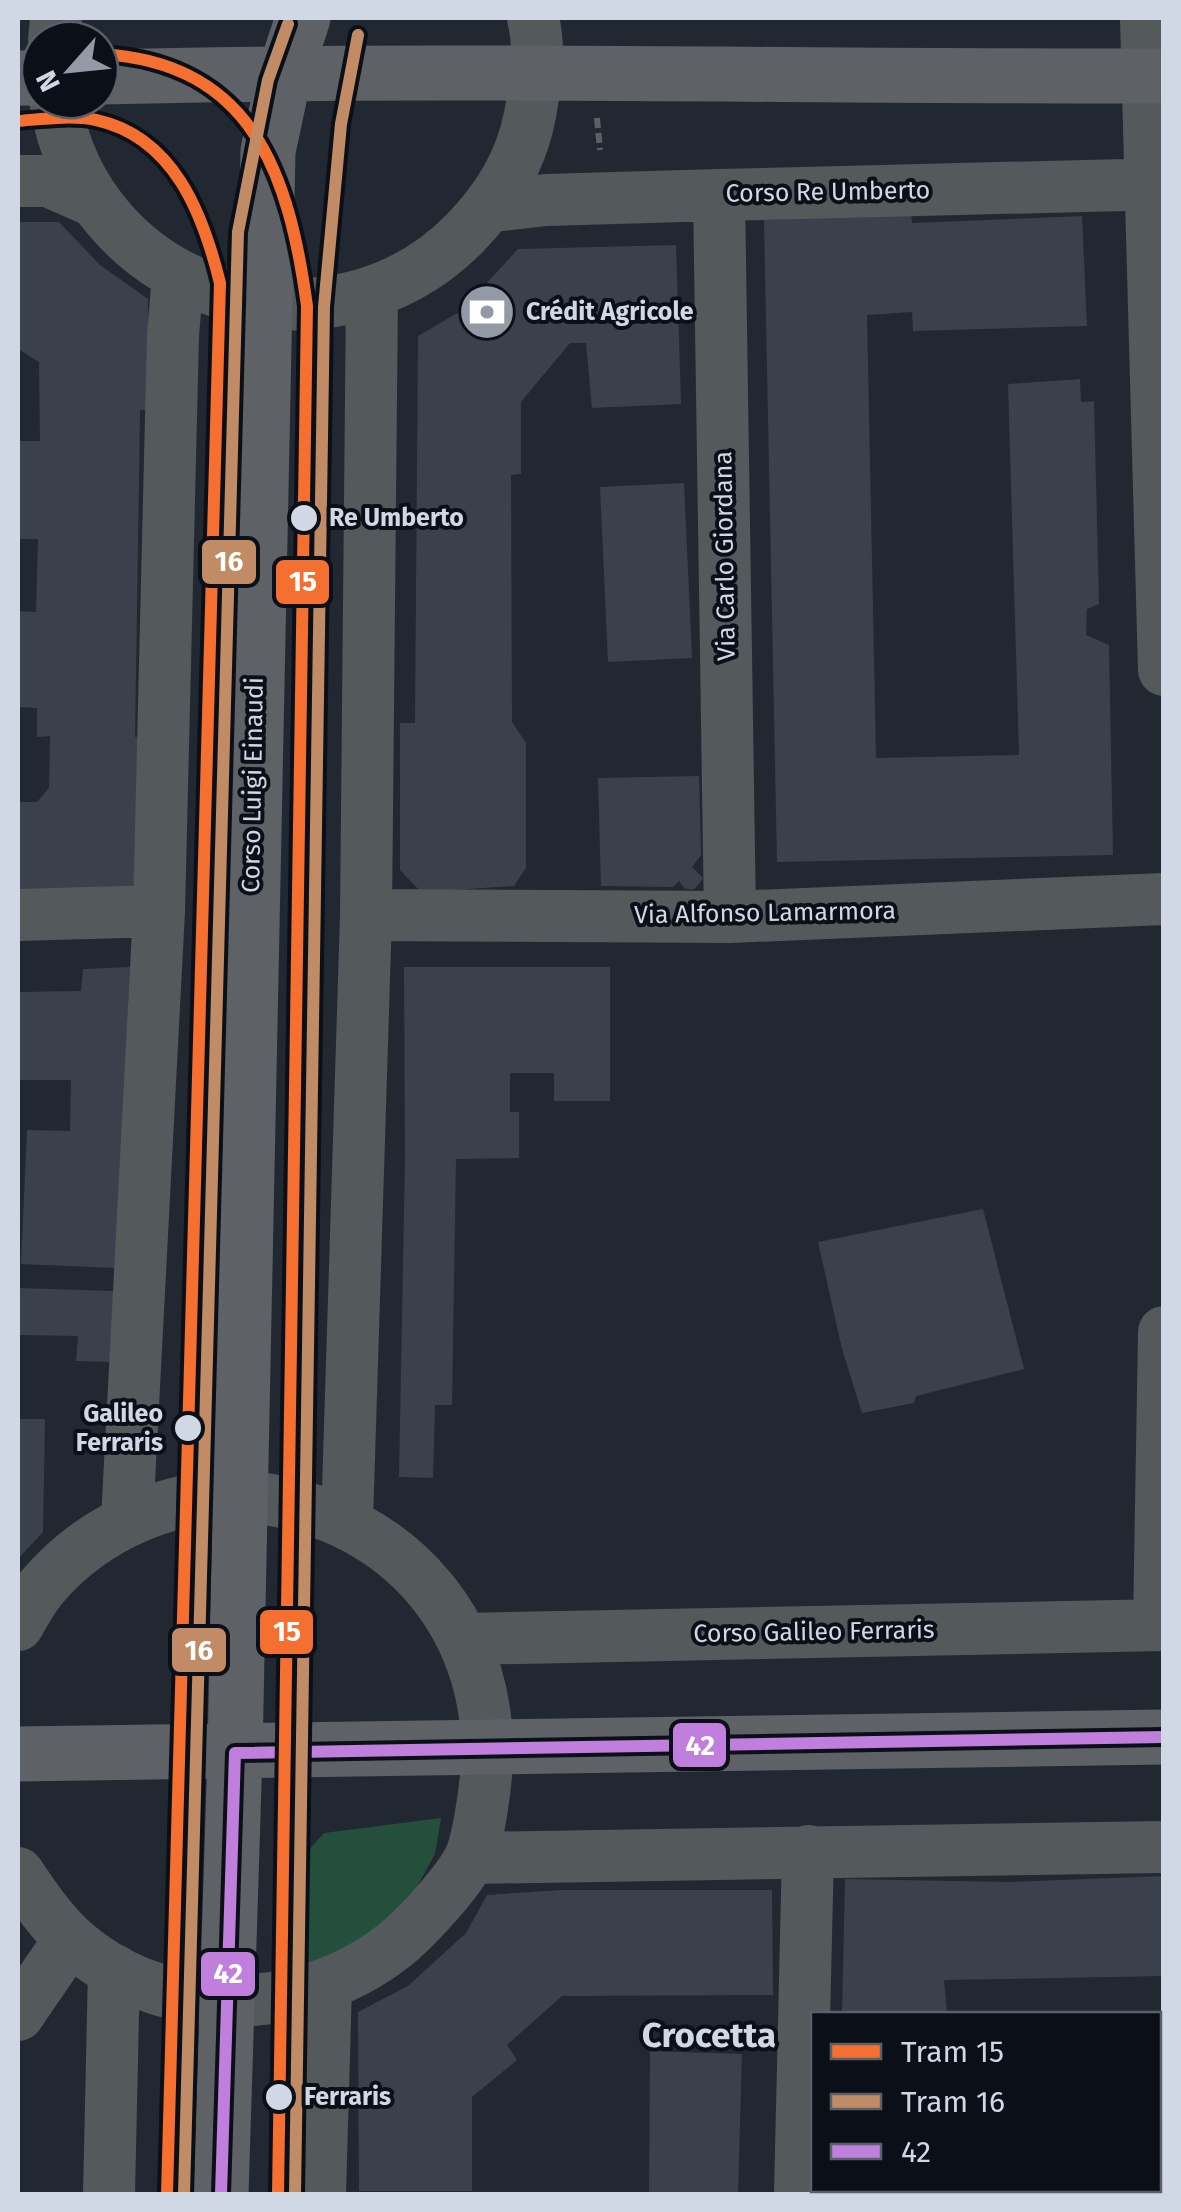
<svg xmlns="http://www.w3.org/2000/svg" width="1181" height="2212" font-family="'Fira Sans',sans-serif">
	<rect width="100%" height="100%" fill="#222832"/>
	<path fill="#254f3d" d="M 441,1818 L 435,1854 L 407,1905 L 365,1940 L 319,1964 L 296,1967 L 298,1862 L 324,1833 Z"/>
	<path fill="#3a414c" d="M 911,213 L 912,223 L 1082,216 L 1087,326 L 913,331 L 912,312 L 867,315 L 876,758 L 1019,755 L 1008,384 L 1080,379 L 1081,402 L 1094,401 L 1099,604 L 1087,609 L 1086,635 L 1109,645 L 1113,855 L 777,862 L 764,220 Z
		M 18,222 L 59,222 L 100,265 L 148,299 L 148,410 L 140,410 L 140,414 L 135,737 L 142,737 L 139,889 L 18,891 L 18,802 L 37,802 L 49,788 L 50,736 L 37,737 L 37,708 L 18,707 L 18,611 L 36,612 L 38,539 L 18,539 L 18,441 L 40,441 L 39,362 L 18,349 Z
		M 676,245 L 681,404 L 592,408 L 586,343 L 570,343 L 521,402 L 521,474 L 511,475 L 512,722 L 526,743 L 526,868 L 514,886 L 421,892 L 400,870 L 400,723 L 415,723 L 418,336 L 461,311 L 518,249 Z
		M 684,483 L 692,658 L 608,662 L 600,487 Z
		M 699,776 L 701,855 L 692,867 L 703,878 L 699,884 L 693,890 L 684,888 L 679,881 L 673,887 L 601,886 L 598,778 Z
		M 130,967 L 116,1268 L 21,1264 L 27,1130 L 70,1131 L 71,1080 L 18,1080 L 18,992 L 81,991 L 83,969 Z
		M 404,967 L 610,967 L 610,1101 L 554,1101 L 554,1073 L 510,1073 L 510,1112 L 519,1112 L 519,1158 L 456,1159 L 452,1405 L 435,1405 L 433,1478 L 399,1477 L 405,1158 Z
		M 983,1209 L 1024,1369 L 916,1396 L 914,1403 L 862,1413 L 842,1349 L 818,1242 Z
		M 18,1288 L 114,1291 L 110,1362 L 76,1361 L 78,1336 L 18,1335 Z
		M 18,1419 L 45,1419 L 43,1532 L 18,1559 Z
		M 1164,1876 L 1164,1976 L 944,1980 L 947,2014 L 842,2014 L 845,1879 L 1009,1882 Z
		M 562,1890 L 772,1890 L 773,1995 L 562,1996 L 507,2045 L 517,2060 L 472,2097 L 472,2191 L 359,2191 L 358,2012 L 408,1986 L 466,1933 L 487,1895 Z
		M 650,2051 L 742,2054 L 738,2194 L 649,2194 Z
		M 847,2190 L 950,2190 L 950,2194 L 846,2194 Z"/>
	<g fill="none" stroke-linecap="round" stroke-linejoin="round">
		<path stroke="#5d6065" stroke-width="6" stroke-dasharray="10 5" stroke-linecap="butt" d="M 597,118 L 600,150"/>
		<path stroke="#54595c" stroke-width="52" d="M 1146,18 L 1164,670
			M 54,40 L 56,18
			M 55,100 C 85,295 327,373 465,233 C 498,199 521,162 530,115 C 536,81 541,52 533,18
			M 18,181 L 48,181 L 96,202
			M 719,195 L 730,917
			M 492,206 L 546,200 L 719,195 L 1164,184
			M 18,915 L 159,911
			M 366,915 L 730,917 L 1164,899
			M 127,1520 L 159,911 L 173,335 L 178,276
			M 347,1522 L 366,915 L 372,294
			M 18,1625 C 25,1612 33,1598 42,1587 C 94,1526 178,1488 258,1498 C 401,1515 499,1632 486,1776 C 484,1797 478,1840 470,1858 C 458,1882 422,1921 402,1939 C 309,2019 162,2024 69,1938 C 49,1919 33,1895 18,1873
			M 1159,1625 L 1164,1332
			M 464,1639 L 1164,1625
			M 470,1858 L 1164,1847
			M 18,2015 L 70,1939
			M 109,2194 L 114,1970
			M 320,2194 L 326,1986
			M 800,2194 L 808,1851"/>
		<path stroke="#5e6267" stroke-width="55" d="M 100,77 C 454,68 809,77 1164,76
			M 18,78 L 40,78
			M 18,1754 L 1164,1737
			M 221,2194 L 235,1753 L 268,151 L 284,76 L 303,18"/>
		<g stroke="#0b1018" stroke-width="20">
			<path id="bus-1" d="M 235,1753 L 1164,1737
				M 221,2194 L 235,1753"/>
		</g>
		<use href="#bus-1" stroke="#c07fdc" stroke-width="12"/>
		<g stroke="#0b1018" stroke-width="20">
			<path id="tram-1" d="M 100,54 C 253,62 289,175 307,306 L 278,2194
				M 18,121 C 43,119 71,115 96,120 C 174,137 203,214 220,283 L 167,2194"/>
		</g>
		<g stroke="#0b1018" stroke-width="20">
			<path id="tram-2" d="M 184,2194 L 238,232 L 268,80 L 288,24
				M 295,2194 L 324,307 L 341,124 L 358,35"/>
		</g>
		<use href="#tram-1" stroke="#f46f30" stroke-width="12"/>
		<use href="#tram-2" stroke="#c18c65" stroke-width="12"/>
	</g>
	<defs>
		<g id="bank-disc" transform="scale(2.875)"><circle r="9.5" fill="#939aa6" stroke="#0b1018"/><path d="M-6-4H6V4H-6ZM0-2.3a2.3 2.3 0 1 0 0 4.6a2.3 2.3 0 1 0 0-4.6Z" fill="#fff"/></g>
	</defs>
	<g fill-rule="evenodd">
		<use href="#bank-disc" x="487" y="312"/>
	</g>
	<g fill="#d0d8e5" stroke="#0b1018" stroke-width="4">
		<circle cx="304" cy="518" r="15"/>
		<circle cx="188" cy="1428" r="15"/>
		<circle cx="279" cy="2097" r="15"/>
	</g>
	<g text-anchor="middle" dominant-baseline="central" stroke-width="8" stroke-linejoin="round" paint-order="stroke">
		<g font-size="25" fill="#d0d8e5" stroke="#0b1018">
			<text transform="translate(828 192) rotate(-1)">Corso Re Umberto</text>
			<text transform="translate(725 556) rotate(-91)">Via Carlo Giordana</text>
			<text transform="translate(253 785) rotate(-89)">Corso Luigi Einaudi</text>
			<text transform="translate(765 913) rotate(-1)">Via Alfonso Lamarmora</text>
			<text transform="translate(814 1632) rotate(-1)">Corso Galileo Ferraris</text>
		</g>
		<g font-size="25" font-weight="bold" fill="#d0d8e5" stroke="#0b1018" text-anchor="start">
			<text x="526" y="312">Crédit Agricole</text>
		</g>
		<g font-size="25" font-weight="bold" fill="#d0d8e5" stroke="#0b1018" text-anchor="start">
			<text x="329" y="518">Re Umberto</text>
			<text x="163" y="1414" text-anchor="end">Galileo<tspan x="163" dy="29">Ferraris</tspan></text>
			<text x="304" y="2097">Ferraris</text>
		</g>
		<g font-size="35" font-weight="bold" fill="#d0d8e5" stroke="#0b1018">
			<text x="709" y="2035">Crocetta</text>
		</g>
	</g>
	<g stroke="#0b1018" stroke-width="4">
		<rect x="200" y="538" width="58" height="48" rx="10" fill="#c18c65"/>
		<rect x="274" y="558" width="57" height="48" rx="10" fill="#f46f30"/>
		<rect x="258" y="1608" width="57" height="48" rx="10" fill="#f46f30"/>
		<rect x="170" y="1626" width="58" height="48" rx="10" fill="#c18c65"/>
		<rect x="671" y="1721" width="57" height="48" rx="10" fill="#c07fdc"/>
		<rect x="199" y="1950" width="58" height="48" rx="10" fill="#c07fdc"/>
	</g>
	<g font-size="28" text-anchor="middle" font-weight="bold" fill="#fff">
		<text x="229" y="571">16</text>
		<text x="303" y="591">15</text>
		<text x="287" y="1641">15</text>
		<text x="199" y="1660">16</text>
		<text x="700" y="1755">42</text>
		<text x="228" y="1983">42</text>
	</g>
	<rect width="1181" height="2212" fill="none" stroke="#d0d8e5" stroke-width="40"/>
	<rect x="811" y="2012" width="350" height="180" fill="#0b1018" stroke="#5a606a" stroke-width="2.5"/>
	<rect x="831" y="2044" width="50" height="15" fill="#f46f30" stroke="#5a606a" stroke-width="2.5"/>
	<text x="901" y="2062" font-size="30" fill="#d0d8e5">Tram 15</text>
	<rect x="831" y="2094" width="50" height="15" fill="#c18c65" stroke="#5a606a" stroke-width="2.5"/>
	<text x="901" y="2112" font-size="30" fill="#d0d8e5">Tram 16</text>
	<rect x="831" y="2144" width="50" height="15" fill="#c07fdc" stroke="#5a606a" stroke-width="2.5"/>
	<text x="901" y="2162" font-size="30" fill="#d0d8e5">42</text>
	<g transform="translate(70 70) rotate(243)"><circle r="48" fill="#0b1018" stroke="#5a606a" stroke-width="2.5"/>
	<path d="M0-8L18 38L0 25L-18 38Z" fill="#939aa6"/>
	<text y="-15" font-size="28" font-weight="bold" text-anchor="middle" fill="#d0d8e5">N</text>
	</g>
</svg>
